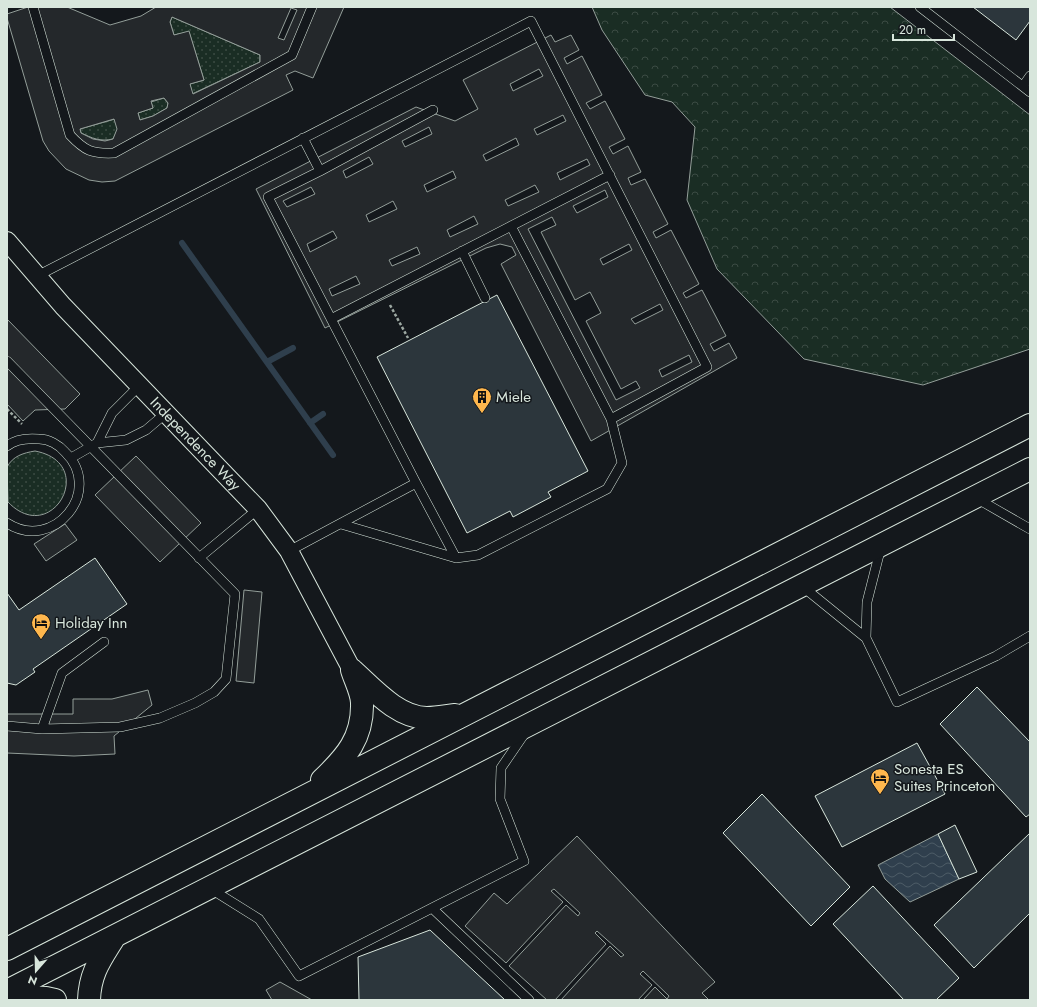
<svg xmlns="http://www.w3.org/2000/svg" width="1037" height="1007" font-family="Jost,sans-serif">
	<defs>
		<pattern id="grass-dots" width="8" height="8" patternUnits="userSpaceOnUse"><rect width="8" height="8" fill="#1a2d24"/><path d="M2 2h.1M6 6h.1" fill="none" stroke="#3b4b43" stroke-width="1.8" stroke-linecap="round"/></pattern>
		<pattern id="forest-crowns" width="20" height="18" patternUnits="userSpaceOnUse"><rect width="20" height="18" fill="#1a2d24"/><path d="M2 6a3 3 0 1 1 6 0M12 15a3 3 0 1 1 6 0" fill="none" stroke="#3b4b43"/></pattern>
		<pattern id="water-waves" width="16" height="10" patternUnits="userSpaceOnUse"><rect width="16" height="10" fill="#2f3f4d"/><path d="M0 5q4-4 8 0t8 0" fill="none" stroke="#4c5b66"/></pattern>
	</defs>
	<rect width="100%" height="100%" fill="#14181c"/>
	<path fill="url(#grass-dots)" stroke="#939e99" d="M 172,17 L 260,55 L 260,62 L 192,94 L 190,84 L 204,80 L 189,32 L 174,35 L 170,22 Z
		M 164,98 L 168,103 L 167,108 L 153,116 L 140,120 L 138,113 L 153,108 L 151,102 Z
		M 115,119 L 118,129 L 113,139 C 100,142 92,138 81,133 L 80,129 Z
		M 35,451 C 99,463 52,548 8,502 L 7,467 C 13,456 23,453 35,451 Z"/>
	<path fill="url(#forest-crowns)" stroke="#939e99" d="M 592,7 L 890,7 L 1030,115 L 1030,349 L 923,385 L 804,359 L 717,269 L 687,200 L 695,127 L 672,102 L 645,95 L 602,30 Z"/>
	<path fill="#24282b" stroke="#939e99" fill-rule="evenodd" d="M 28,7 L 67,7 L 110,25 L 141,16 L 156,7 L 344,7 L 313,78 L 295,71 L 286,75 L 293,90 L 115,181 L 102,182 L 89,180 L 66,169 L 49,151 L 43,141 L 7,18 L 7,14 ZM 291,8 L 297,10 L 284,40 L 278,38 ZM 172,17 L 260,55 L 260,62 L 193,94 L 190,84 L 204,80 L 189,31 L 174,35 L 170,22 ZM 164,98 L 168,103 L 167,108 L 153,116 L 140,120 L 138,113 L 153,108 L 151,101 ZM 114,119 L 117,129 L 113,139 L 105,141 L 93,139 L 81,133 L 80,129 Z
		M 551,35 L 555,42 L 571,35 L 579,50 L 564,58 L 567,64 L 582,56 L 602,95 L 586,103 L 590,109 L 605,101 L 625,139 L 609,147 L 613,154 L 628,146 L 641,172 L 628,178 L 631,185 L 645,179 L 668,224 L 653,232 L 656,238 L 671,230 L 699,284 L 683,293 L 686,298 L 702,290 L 726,336 L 710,344 L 714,351 L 729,343 L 737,358 L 591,441 L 501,264 L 516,255 L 512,247 L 500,244 L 486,248 L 325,328 L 256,189 L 416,107 L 455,121 L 478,109 L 463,80 ZM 539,69 L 543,76 L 513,91 L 510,84 ZM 563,115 L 566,121 L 537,135 L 534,129 ZM 429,127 L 432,134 L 405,147 L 402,141 ZM 516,138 L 519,145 L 486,161 L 483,155 ZM 369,157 L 373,164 L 346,178 L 343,171 ZM 587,159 L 590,165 L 560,180 L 557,173 ZM 453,171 L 456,178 L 427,192 L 424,185 ZM 535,185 L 539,192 L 508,206 L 505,200 ZM 311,187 L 315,194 L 287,207 L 283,201 ZM 605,190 L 608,197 L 577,213 L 573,206 ZM 393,201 L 397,209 L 369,222 L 366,215 ZM 474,216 L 478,224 L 450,237 L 447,230 ZM 552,217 L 556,225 L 541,232 L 575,300 L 590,292 L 601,313 L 586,321 L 621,389 L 636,381 L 640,388 L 616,400 L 528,229 ZM 333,231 L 337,238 L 310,252 L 307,244 ZM 629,244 L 632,250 L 603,265 L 600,259 ZM 417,247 L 420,254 L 392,266 L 389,260 ZM 356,276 L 360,284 L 332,296 L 329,289 ZM 660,304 L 663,310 L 635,324 L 631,319 ZM 689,355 L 692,362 L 662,377 L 659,370 Z
		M 7,319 L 80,394 L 65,409 L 35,410 L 23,421 L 7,404 Z
		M 136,456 L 201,523 L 160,562 L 95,495 Z
		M 65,524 L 77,540 L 46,561 L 34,544 Z
		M 244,590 L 262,592 L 254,683 L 236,681 Z
		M 148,690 L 152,705 L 114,736 L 115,754 L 74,756 L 7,753 L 7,714 L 73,714 L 73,699 L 112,699 Z
		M 577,836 L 715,982 L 702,993 L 709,1000 L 643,1000 L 655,987 L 667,999 L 669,996 L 643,971 L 640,974 L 652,985 L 638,1000 L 561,1000 L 610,946 L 621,957 L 624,955 L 597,931 L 595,933 L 606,944 L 555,1000 L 547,1000 L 509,966 L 566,905 L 578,916 L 580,913 L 554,889 L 551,891 L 563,902 L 506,963 L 465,926 L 494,893 L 507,904 Z
		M 280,982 L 312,1000 L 272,1000 L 266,990 Z"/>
	<path fill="url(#water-waves)" stroke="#939e99" d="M 938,834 L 959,879 L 910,902 L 885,879 L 878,865 Z"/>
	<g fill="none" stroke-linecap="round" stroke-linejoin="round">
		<path stroke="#2f3f4d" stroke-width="6" d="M 182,243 L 333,455
			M 267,362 L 293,348
			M 310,423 L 323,414"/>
	</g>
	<path fill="#2c363c" stroke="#d8e6dc" d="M 973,7 L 1030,7 L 1030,21 L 1016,40 Z
		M 497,295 L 588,471 L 548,492 L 551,497 L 513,517 L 510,511 L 467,533 L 377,357 Z
		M 95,558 L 127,604 L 33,669 L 35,672 L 16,685 L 7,683 L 7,593 L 19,610 Z
		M 977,687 L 1030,742 L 1030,814 L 1026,817 L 940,724 Z
		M 917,743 L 945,794 L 842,847 L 815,796 Z
		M 762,794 L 850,887 L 811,926 L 723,833 Z
		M 955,825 L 977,872 L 959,879 L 938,834 Z
		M 1030,833 L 1030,913 L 974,968 L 934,925 Z
		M 873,886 L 959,978 L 936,1000 L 904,1000 L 833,924 Z
		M 430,930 L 505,1000 L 359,1000 L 358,957 Z"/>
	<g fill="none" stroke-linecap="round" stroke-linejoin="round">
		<g stroke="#d8e6dc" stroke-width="10">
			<path id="service" d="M 33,7 L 70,135 C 85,151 92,154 114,153 L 292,55 L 312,7
				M 920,7 L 1030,92
				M 1023,86 L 1030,76
				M 303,138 L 320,171 L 268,197 L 416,483
				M 320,171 L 433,110
				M 511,226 L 611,419
				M 462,251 L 485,298
				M 37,276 L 531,21 L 707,367 L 611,419 L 622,463 L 607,489 L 478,555 L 456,558 L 341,524
				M 331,319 L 610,175
				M 7,361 L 235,594 L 226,679 L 214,692 L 195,703 L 160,718 L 120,727 L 42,729 L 7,726
				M 97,443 L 112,413 L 139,386
				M 7,446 C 16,439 28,438 39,439 C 49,439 59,445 65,452 C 105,491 53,553 7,523
				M 71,458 L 97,443 L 126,440 L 146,430 L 166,413
				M 976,498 L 1030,529
				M 289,551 L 416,483 L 456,558
				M 199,558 L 258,509
				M 802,586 L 866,638 L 897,702 L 996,656 L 1030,636
				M 866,638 L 867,602 L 881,547
				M 42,729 L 62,673 L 104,642
				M 211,889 L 259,919 L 299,976 L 524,861 L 500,799 L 501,768 L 525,733
				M 432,908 L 529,1000"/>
		</g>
		<g stroke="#d8e6dc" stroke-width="20">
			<g id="minor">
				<path id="s1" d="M 7,241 L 63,306 L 258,509 L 289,551 L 352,670"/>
			</g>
		</g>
		<g stroke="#d8e6dc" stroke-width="24">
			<path id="trunk" d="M 353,671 C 373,689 398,718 427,718 C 436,718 446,716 455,715
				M 322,780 C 346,757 363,738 362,703 C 362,693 355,680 352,670
				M 7,949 L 1030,425
				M 7,991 L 1030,469
				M 7,996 L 46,998 L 55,1000
				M 89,1000 C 90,972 101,959 115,936"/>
		</g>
		<path stroke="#9da8a2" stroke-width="2.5" stroke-dasharray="3 2" stroke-linecap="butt" d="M 390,305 L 408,338
			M 7,409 L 22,424"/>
		<use href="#service" stroke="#14181c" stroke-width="9"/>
		<use href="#minor" stroke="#14181c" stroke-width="18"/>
		<use href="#trunk" stroke="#14181c" stroke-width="22"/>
	</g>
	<defs>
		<g id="building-pin" transform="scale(1)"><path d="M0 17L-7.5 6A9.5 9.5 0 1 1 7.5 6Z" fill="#ffb74d" stroke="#14181c"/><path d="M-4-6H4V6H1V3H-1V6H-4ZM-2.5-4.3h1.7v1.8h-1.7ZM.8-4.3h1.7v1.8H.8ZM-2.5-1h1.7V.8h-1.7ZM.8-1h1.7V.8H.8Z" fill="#111"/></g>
		<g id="hotel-pin" transform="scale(1)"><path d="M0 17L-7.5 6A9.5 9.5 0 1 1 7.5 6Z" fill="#ffb74d" stroke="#14181c"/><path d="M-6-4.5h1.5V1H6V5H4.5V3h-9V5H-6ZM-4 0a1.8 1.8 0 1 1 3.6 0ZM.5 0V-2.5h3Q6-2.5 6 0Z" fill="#111"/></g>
	</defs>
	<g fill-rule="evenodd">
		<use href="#building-pin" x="482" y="397"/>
		<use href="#hotel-pin" x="41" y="623"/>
		<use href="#hotel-pin" x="880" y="778"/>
	</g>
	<g text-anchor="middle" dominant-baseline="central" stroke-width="3" stroke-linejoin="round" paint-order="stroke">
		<g font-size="15" fill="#d8e6dc" stroke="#14181c" text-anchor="start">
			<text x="496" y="397">Miele</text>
			<text x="55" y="623">Holiday Inn</text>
			<text x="894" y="769">Sonesta ES<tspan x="894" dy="17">Suites Princeton</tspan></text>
		</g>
		<g font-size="15" fill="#d8e6dc" stroke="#14181c">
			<text stroke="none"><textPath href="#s1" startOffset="277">Independence Way</textPath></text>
		</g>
	</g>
	<rect width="1037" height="1007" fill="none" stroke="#d8e6dc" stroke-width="16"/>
	<g transform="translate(36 971) rotate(200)" stroke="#14181c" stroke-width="3" paint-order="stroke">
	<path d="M0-3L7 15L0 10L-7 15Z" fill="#d8e6dc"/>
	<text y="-6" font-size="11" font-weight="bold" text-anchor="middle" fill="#d8e6dc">N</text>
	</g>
	<path d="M893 34v6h61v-6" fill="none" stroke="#d8e6dc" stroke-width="2"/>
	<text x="899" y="34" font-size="12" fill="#d8e6dc" stroke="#14181c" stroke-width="3" paint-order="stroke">20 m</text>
</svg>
